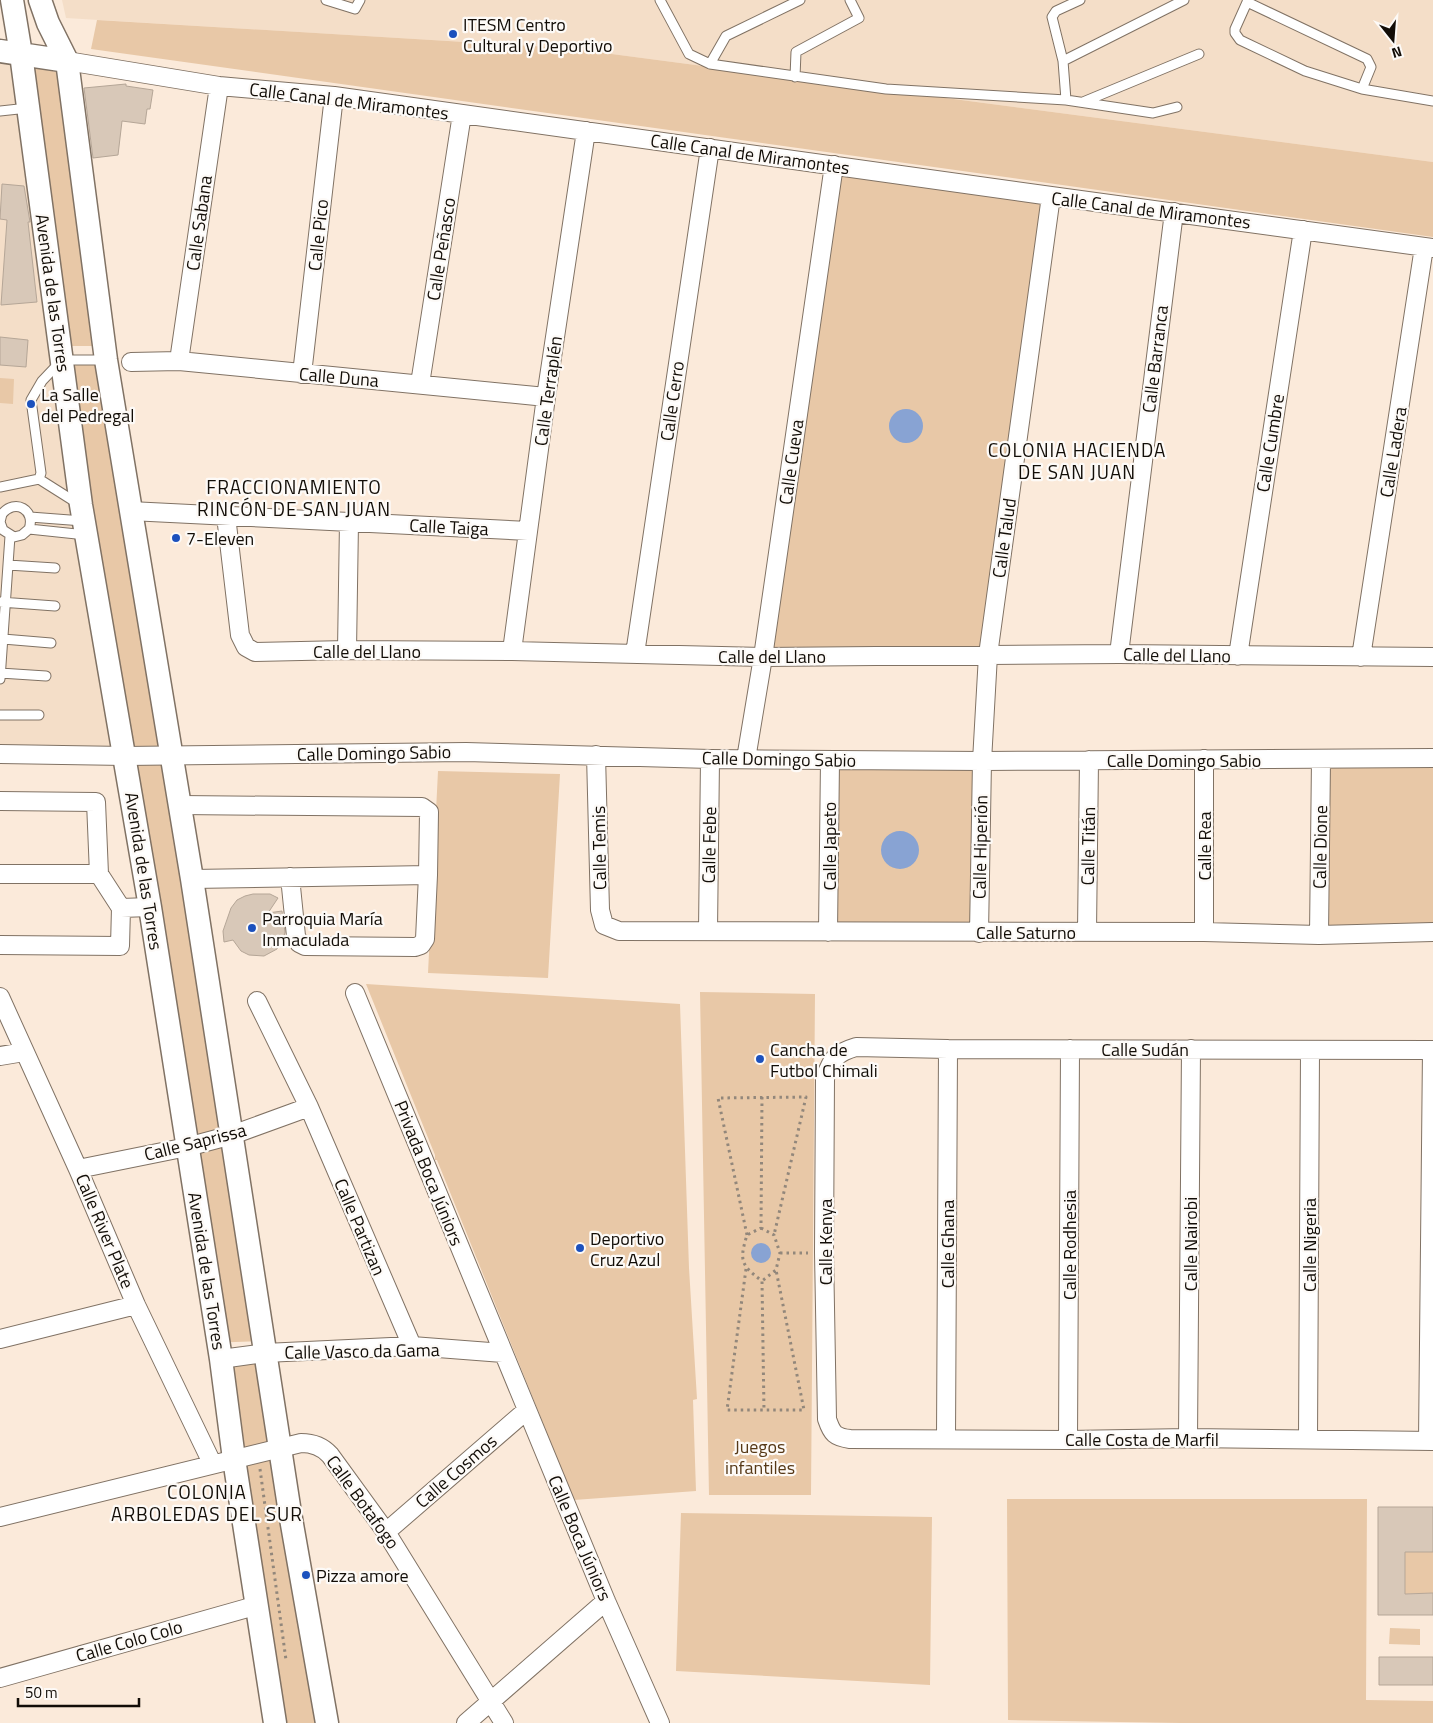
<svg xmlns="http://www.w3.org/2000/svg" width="1433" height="1723" font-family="'Titillium Web',sans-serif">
	<rect width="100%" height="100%" fill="#fbeada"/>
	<path fill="#f4dec8" d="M 62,0 L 1433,0 L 1433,162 L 566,48 L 66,18 Z
		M 0,61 L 12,63 L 111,747 L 0,745 Z"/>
	<path fill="#e8c8a7" d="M 97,20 L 566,48 L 1433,162 L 1433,237 L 91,49 Z
		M 28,66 L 62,73 L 99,346 L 62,346 Z
		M 838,172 L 1046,202 L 981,650 L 770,654 Z
		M 102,360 L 163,747 L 127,747 L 67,362 Z
		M 0,378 L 14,379 L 13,404 L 0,403 Z
		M 171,760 L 234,1129 L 179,1142 L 127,761 Z
		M 833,763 L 980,763 L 978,931 L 829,931 Z
		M 1326,766 L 1433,768 L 1433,934 L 1322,933 Z
		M 438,771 L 560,774 L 548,978 L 428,973 Z
		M 366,984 L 680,1004 L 689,1268 L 697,1399 L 693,1400 L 696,1491 L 574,1500 L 437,1160 L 435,1160 L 435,1155 Z
		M 700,992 L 815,994 L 811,1495 L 709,1495 Z
		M 235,1137 L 265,1341 L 208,1343 L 182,1152 Z
		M 274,1349 L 289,1438 L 227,1453 L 211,1352 Z
		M 291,1453 L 332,1723 L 265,1723 L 229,1468 Z
		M 1007,1499 L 1367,1499 L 1366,1700 L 1433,1701 L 1433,1723 L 1180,1723 L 1008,1720 Z
		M 681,1513 L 932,1517 L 930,1685 L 676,1671 Z
		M 1405,1552 L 1433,1552 L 1433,1593 L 1405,1594 Z
		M 1390,1628 L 1420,1629 L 1420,1645 L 1389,1644 Z"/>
	<path fill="#88a3d3" d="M889 426a17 17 0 1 1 34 0a17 17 0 1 1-34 0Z
		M881 850a19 19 0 1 1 38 0a19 19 0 1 1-38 0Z
		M751 1253a10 10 0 1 1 20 0a10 10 0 1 1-20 0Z"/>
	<path fill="#d8c8b8" stroke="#b5a697" d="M 126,84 L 126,86 L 153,90 L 150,109 L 147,109 L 145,124 L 122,121 L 118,155 L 93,158 L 84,88 Z
		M 2,184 L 24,186 L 30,222 L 28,222 L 37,302 L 1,305 L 7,220 L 0,219 Z
		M 0,337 L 28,340 L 26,367 L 0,365 Z
		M 253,894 L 270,894 L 278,898 L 268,913 L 282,911 L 285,932 L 283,941 L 277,949 L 264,956 L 249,955 L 241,951 L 233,940 L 224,942 L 223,931 L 231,908 L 237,900 L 245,896 Z
		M 1378,1507 L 1433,1507 L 1433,1552 L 1405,1552 L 1405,1594 L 1433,1593 L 1433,1615 L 1378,1615 Z
		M 1379,1657 L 1433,1657 L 1433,1685 L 1379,1685 Z"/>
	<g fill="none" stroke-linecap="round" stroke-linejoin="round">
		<g stroke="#807264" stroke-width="11">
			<path id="service" d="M 326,0 L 355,9 L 360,0
				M 660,0 L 689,54 L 710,64 L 886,89 L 1066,100
				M 1080,0 L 1056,11 L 1052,17 L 1063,61 L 1066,100 L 1153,113 L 1177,107
				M 1247,2 L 1367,59 L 1371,67 L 1362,89 L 1305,71 L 1240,40 L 1235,33 L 1235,29 L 1248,0
				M 1063,61 L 1184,0
				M 710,64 L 726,36 L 800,0
				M 795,77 L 796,52 L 859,18 L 850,0
				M 1362,89 L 1433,101
				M 1083,102 L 1199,54
				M 0,111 L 28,108
				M 39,479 L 77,503
				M 0,487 L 39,479 L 41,473 L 31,400 L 42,381 L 62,360 L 106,360
				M 30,517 L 83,521
				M 29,529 C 36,510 15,498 2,514 L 0,522 L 3,530 L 14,537 L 22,535 L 29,529 L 86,535
				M 8,565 L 55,568
				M 0,602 L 55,606
				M 3,639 L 51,643
				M 0,673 L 46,676
				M 0,679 L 10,536
				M 0,715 L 39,715"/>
		</g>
		<g stroke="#807264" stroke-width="20">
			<path id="minor" d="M 67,61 L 219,86 L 334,96 L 1051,196 L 1433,248
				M 179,361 L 219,86
				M 131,362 L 179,361 L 546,397
				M 302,374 L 334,96
				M 420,384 L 462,114
				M 130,511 L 528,531
				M 226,516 L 240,635 L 246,647 L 255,652 L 347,650 L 512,651 L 763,657 L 1119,654 L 1433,657
				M 347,650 L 349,522
				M 512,651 L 546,397 L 586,131
				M 635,654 L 710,148
				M 1119,654 L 1174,212
				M 1238,656 L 1303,230
				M 1361,657 L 1424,247
				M 0,754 L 125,756 L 466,752 L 710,759 L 982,761 L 1433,758
				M 596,755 L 600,910 L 604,925 L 619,931 L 1204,932 L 1319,935 L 1433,932
				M 746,759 L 763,657 L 834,165
				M 0,801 L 96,802 L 99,874 L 121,908 L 120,946 L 0,945
				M 180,805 L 422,807 L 429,812 L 428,875 L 425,939 L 421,945 L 415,947 L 305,946 L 299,943 L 296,936 L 290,877
				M 0,874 L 99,874
				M 192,879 L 428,875
				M 121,908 L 150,907
				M 708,931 L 710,759
				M 828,932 L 830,760
				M 1087,932 L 1089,760
				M 1204,932 L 1204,759
				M 979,933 L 982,761 L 988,655 L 1051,196
				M 1319,935 L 1321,759
				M 355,993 L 606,1601 L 660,1723
				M 0,997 L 78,1169 L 136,1305 L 212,1463
				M 257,1001 L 309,1107 L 412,1346
				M 1433,1050 L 948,1049 L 856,1047 C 836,1053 832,1058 825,1078 L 824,1252 L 827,1419 C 832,1434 835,1437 850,1439 L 1068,1440 L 1188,1438 L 1433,1441
				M 0,1056 L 24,1052
				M 78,1169 L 187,1147 L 232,1135 L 309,1107
				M 0,1339 L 136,1305
				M 221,1359 L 265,1353 L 412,1346 L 503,1353
				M 1188,1438 L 1191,1049
				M 946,1439 L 948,1049
				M 1308,1439 L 1310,1050
				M 1068,1440 L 1070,1049
				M 1428,1441 L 1432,1050
				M 0,1517 L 301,1443 C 313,1443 322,1446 330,1455 L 386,1532 L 504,1723
				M 386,1532 L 527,1410
				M 0,1678 L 258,1605
				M 466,1723 L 606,1601"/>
		</g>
		<g stroke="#807264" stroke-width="25">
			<path id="tertiary" d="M 12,0 L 21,54 L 81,505 L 150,907 L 221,1359 L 234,1459 L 275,1723
				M 40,0 L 48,23 L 67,61 L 106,360 L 192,879 L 290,1513 L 327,1723
				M 0,51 L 67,61"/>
		</g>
		<path stroke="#92877b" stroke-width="3" stroke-dasharray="2.5 4" stroke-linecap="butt" d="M 762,1097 L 761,1228 L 747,1235 C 739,1261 741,1265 762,1281 L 764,1411
			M 761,1228 L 774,1235 L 780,1253 L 776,1270 L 762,1281
			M 747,1235 L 718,1098 L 806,1097 L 774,1235
			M 780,1253 L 808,1253
			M 746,1269 L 727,1410 L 804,1410 L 776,1270
			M 260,1469 L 286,1660"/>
		<use href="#service" stroke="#fff" stroke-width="9"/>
		<use href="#minor" stroke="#fff" stroke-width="18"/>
		<use href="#tertiary" stroke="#fff" stroke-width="22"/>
	</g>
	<g fill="#1c51bd" stroke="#fdfaf7" stroke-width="2">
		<circle cx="453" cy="34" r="5"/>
		<circle cx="31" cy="404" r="5"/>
		<circle cx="176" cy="538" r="5"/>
		<circle cx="252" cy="928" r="5"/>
		<circle cx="760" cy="1059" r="5"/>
		<circle cx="580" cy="1248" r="5"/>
		<circle cx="306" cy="1575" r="5"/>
	</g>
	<g text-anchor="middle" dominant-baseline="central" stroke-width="4.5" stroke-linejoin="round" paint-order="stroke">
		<g font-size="18" fill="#120d07" stroke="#fdfaf7" text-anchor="start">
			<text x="463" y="24">ITESM Centro<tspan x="463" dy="21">Cultural y Deportivo</tspan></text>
			<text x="41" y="394">La Salle<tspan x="41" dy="21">del Pedregal</tspan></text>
			<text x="186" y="538">7-Eleven</text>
			<text x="262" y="918">Parroquia María<tspan x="262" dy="21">Inmaculada</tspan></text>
			<text x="770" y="1049">Cancha de<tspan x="770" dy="21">Futbol Chimali</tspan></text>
			<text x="590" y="1238">Deportivo<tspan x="590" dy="21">Cruz Azul</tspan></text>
			<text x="316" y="1575">Pizza amore</text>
		</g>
		<g font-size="18" fill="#120d07" stroke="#fdfaf7">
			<text transform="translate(349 101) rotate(7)">Calle Canal de Miramontes</text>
			<text transform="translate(750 154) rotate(8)">Calle Canal de Miramontes</text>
			<text transform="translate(1151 210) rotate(7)">Calle Canal de Miramontes</text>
			<text transform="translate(199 223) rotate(-82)">Calle Sabana</text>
			<text transform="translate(318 235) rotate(-84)">Calle Pico</text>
			<text transform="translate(441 249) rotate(-81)">Calle Peñasco</text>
			<text transform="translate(53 293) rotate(82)">Avenida de las Torres</text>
			<text transform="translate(1155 359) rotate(-83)">Calle Barranca</text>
			<text transform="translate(339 377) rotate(5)">Calle Duna</text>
			<text transform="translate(548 391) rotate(-82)">Calle Terraplén</text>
			<text transform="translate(672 401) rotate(-82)">Calle Cerro</text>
			<text transform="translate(1270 443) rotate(-81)">Calle Cumbre</text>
			<text transform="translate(1393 452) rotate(-81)">Calle Ladera</text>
			<text transform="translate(791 462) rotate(-82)">Calle Cueva</text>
			<text transform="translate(449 527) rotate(3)">Calle Taiga</text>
			<text transform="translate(1004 538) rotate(-82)">Calle Talud</text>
			<text x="367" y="651">Calle del Llano</text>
			<text transform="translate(1177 655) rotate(1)">Calle del Llano</text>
			<text x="772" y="656">Calle del Llano</text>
			<text transform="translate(374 753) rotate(-1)">Calle Domingo Sabio</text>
			<text transform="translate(779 759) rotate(1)">Calle Domingo Sabio</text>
			<text x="1184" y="760">Calle Domingo Sabio</text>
			<text transform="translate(709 845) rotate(-89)">Calle Febe</text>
			<text transform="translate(829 846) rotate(-90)">Calle Japeto</text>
			<text transform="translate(1088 846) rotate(-89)">Calle Titán</text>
			<text transform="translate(1204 846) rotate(-90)">Calle Rea</text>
			<text transform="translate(980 847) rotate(-89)">Calle Hiperión</text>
			<text transform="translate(1320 847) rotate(-89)">Calle Dione</text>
			<text transform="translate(599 848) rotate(-91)">Calle Temis</text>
			<text transform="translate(144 871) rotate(81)">Avenida de las Torres</text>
			<text x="1026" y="932">Calle Saturno</text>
			<text x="1145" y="1049">Calle Sudán</text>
			<text transform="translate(195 1142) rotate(-14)">Calle Saprissa</text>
			<text transform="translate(429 1173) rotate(68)">Privada Boca Júniors</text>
			<text transform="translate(360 1227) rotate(67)">Calle Partizan</text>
			<text transform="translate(105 1231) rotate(67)">Calle River Plate</text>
			<text transform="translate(825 1242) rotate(-90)">Calle Kenya</text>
			<text transform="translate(947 1244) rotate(-90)">Calle Ghana</text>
			<text transform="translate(1190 1244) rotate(-90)">Calle Nairobi</text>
			<text transform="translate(1069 1245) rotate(-90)">Calle Rodhesia</text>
			<text transform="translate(1309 1245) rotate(-90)">Calle Nigeria</text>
			<text transform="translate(207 1271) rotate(81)">Avenida de las Torres</text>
			<text transform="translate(362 1351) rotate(-1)">Calle Vasco da Gama</text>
			<text x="1142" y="1439">Calle Costa de Marfil</text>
			<text transform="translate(456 1471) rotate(-41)">Calle Cosmos</text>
			<text transform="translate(363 1502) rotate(54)">Calle Botafogo</text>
			<text transform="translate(580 1538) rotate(67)">Calle Boca Júniors</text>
			<text transform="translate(129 1641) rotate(-16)">Calle Colo Colo</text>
		</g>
		<g font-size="18" fill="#563816" stroke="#fdfaf7">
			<text x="760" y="1446">Juegos<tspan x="760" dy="21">infantiles</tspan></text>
		</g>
		<g font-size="19" letter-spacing="1" fill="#120d07" stroke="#fdfaf7">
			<text x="1077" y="449">COLONIA HACIENDA<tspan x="1077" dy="22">DE SAN JUAN</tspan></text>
			<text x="294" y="486">FRACCIONAMIENTO<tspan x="294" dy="22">RINCÓN DE SAN JUAN</tspan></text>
			<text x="207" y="1491">COLONIA<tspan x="207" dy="22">ARBOLEDAS DEL SUR</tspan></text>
		</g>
	</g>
	<g transform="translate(1393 40) rotate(163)" stroke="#fdfaf7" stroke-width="4" paint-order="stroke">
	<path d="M0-4L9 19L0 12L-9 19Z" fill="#120d07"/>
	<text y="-8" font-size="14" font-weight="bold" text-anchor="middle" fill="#120d07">N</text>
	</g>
	<path d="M18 1698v8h121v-8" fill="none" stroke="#120d07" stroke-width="2.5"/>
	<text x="25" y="1698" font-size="15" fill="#120d07" stroke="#fdfaf7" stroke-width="4" paint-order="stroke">50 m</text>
</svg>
